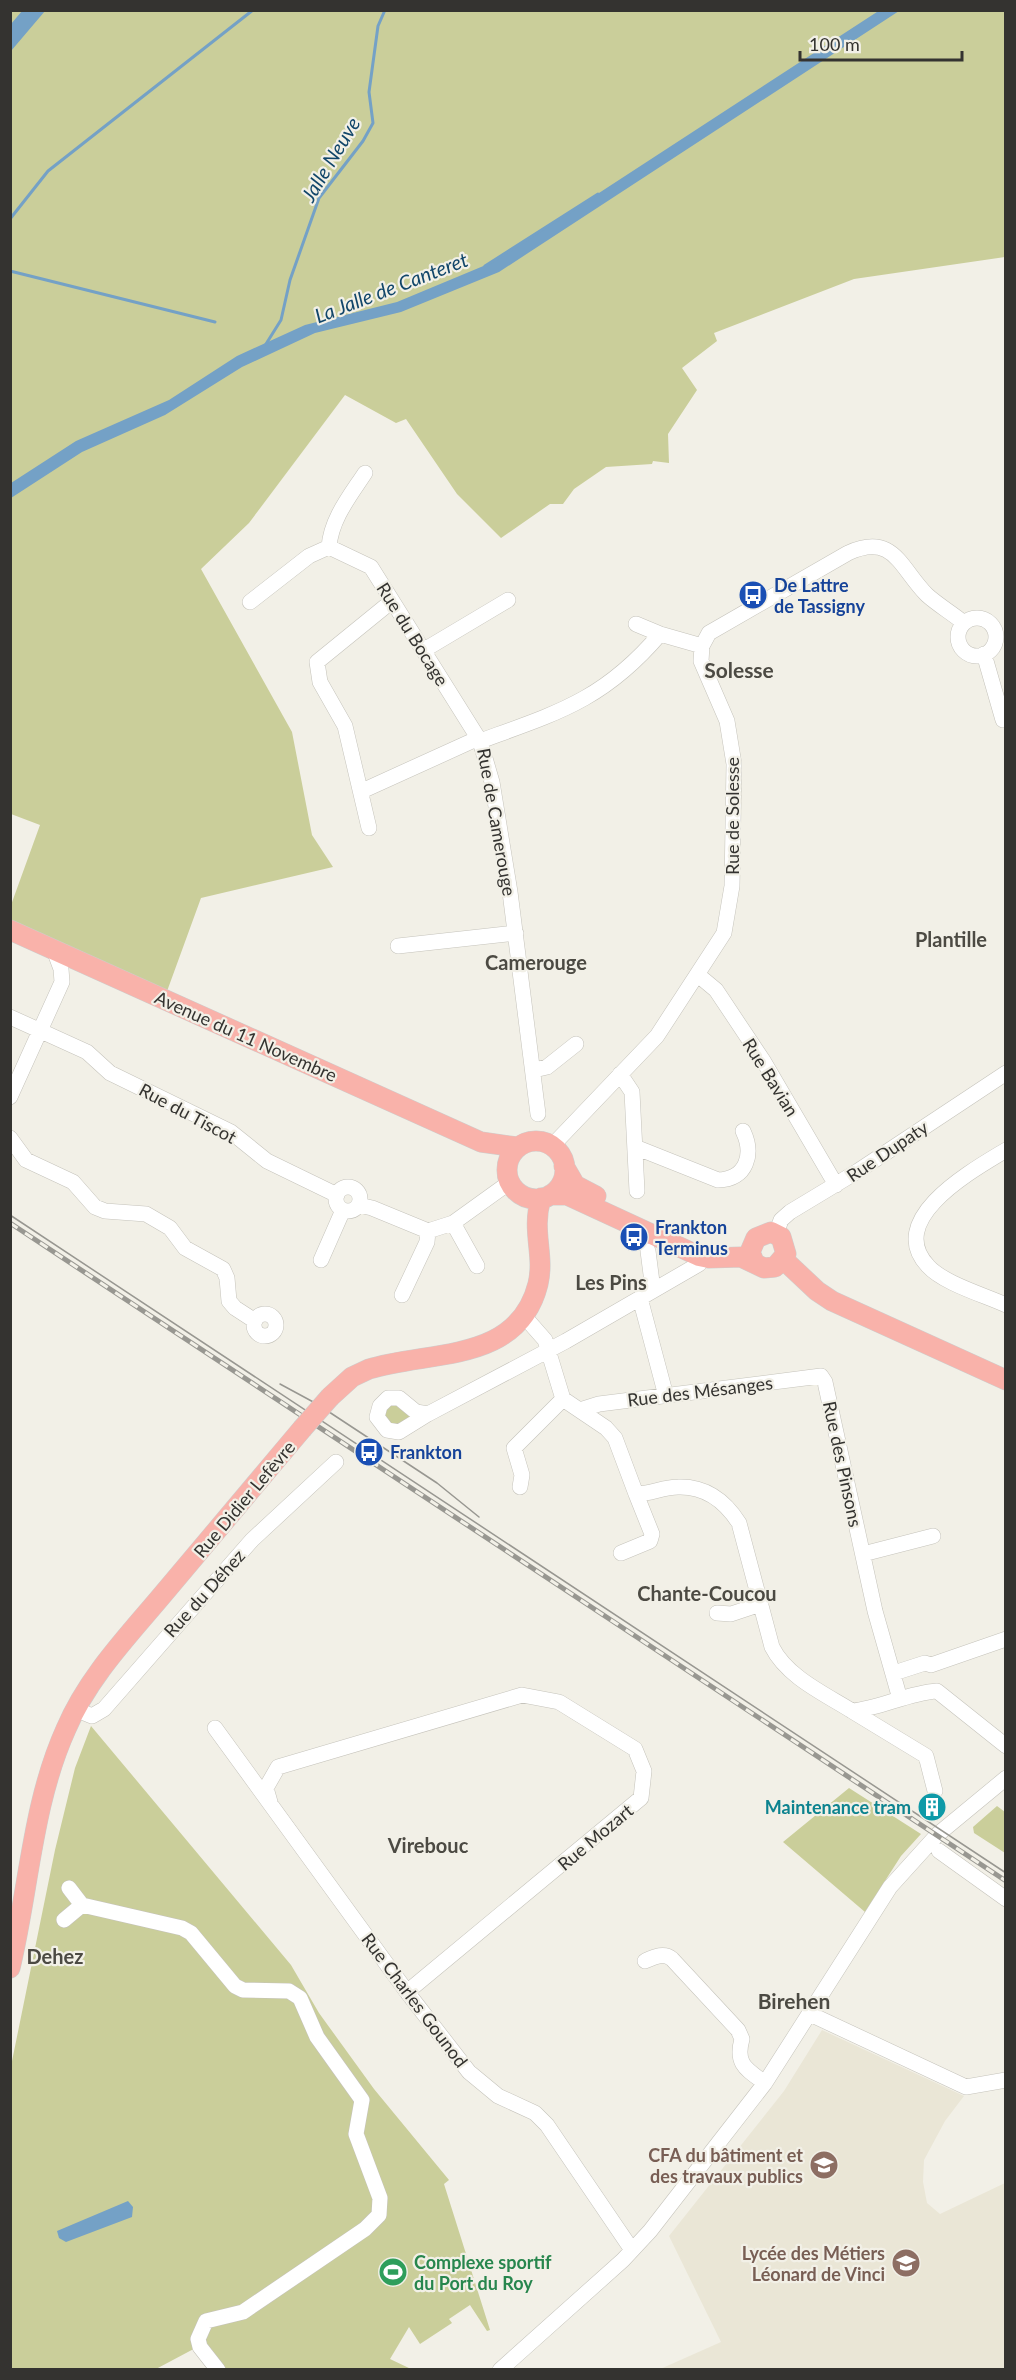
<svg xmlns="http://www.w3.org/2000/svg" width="1016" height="2380" font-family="Lato,sans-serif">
	<rect width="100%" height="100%" fill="#f2f0e7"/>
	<path fill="#eae6d6" d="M 822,2030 L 964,2096 L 945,2121 L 924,2160 L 923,2182 L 927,2203 L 940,2214 L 1005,2183 L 1005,2369 L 658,2370 L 721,2342 L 669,2236 L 784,2091 Z"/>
	<path fill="#cace9a" d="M 11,11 L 1005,11 L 1005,257 L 854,279 L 714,333 L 717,341 L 682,368 L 697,390 L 668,434 L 669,463 L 653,461 L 652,464 L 606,467 L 574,489 L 563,504 L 550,504 L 501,538 L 457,494 L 406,419 L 396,423 L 345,395 L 249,523 L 201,569 L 292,732 L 312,835 L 333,867 L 201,898 L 166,994 L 11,923 L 11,905 L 40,825 L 11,814 Z
		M 394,1401 L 417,1417 L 402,1426 L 386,1425 L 383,1408 Z
		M 91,1726 L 291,1965 L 319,2013 L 374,2089 L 449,2180 L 444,2184 L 490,2330 L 487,2331 L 470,2305 L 449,2319 L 452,2323 L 420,2344 L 409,2327 L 390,2359 L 411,2369 L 225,2369 L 203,2344 L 156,2369 L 11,2370 L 11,2066 L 55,1850 L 75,1768 Z
		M 849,1788 L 921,1834 L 901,1856 L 865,1912 L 783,1842 Z
		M 997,1806 L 1005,1812 L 1005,1853 L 974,1833 L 973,1827 Z"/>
	<path fill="#74a1c6" d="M 880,10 L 899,11 L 499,272 L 401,312 L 315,333 L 242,367 L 165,415 L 82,452 L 11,498 L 11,483 L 76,441 L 169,400 L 237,356 L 305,325 L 397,302 L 493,262 Z
		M 22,11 L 45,11 L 11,51 L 11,24 Z
		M 128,2201 L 133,2207 L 132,2217 L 66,2242 L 59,2238 L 57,2231 Z"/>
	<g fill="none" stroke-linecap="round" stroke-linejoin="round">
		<path stroke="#74a1c6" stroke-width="3" d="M 10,219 L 48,171 L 253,10
			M 485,266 L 598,194
			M 10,271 L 215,322
			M 266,344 L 281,320 L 290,280 L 319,198 L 363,141 L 373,123 L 369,92 L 378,26 L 385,10"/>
		<g stroke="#c5c3bb" stroke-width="16">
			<path id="minor" d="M 365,473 C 350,496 331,519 329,547 L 371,567 L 480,741
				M 250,602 L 309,556 L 329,547
				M958 637a19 19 0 1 1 38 0a19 19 0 1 1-38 0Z
				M 636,624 L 660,634 L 702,646
				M 424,650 L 508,600
				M 984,654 L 1003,720
				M 362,791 L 472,741 L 480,741
				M 369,828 L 345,726 L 320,682 L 317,662 L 392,601
				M 398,946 L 516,933
				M 698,975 L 716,990 L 764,1062 L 836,1185
				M 10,1017 L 87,1052 L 110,1073 L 231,1132 L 267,1161 L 337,1195
				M 534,1070 L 547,1067 L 576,1044
				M 620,1074 L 632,1092 L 637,1191
				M 10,1097 L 62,982 L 61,969 L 54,950
				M 538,1114 L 510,892 L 492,782 L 480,741 C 557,713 604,700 660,634
				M 10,1138 L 26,1160 L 73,1182 L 95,1207 L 105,1211 L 146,1214 L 170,1228 L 185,1248 L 223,1269 L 227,1278 L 229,1301 L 235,1308 L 255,1321
				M 552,1146 L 657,1036 L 724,933 L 732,886 L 734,764 L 727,721 L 701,661 L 702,646 L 709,633 L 848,553 C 894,532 900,568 927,595 C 938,605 952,613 964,623
				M 635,1147 L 718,1180 C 747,1179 754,1154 743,1131
				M 1006,1150 C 973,1170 884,1219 928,1266 C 943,1283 984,1295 1006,1305
				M336 1199a12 12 0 1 1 24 0a12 12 0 1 1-24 0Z
				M 359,1205 L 372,1208 L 428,1231 L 453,1223 L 510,1182
				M 453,1223 L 477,1266
				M 776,1234 L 781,1220 L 790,1212 L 858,1171 L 1006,1073
				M 648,1251 L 653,1290
				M 321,1260 L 343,1210
				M 402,1295 L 427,1242 L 428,1231
				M 640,1298 L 666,1396
				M254 1325a11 11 0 1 1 22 0a11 11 0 1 1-22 0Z
				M 523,1315 L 545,1340 L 563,1399 L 606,1428 L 615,1438 L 636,1494 C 650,1494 664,1487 678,1487 C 705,1486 725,1501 739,1523 L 772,1647 C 787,1677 825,1694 852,1711 C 881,1708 908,1693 937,1691 L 1006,1746
				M 388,1398 L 399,1398 L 416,1412 L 428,1414 L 399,1432 L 387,1430 L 377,1417 L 380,1406 Z
				M 580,1410 L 599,1404 L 821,1376 L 825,1382 L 875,1611 L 900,1699
				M 428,1414 L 566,1341 L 699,1264
				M 520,1487 L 522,1475 L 514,1448 L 563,1399
				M 621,1553 L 650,1541 L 652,1534 L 636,1494
				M 863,1554 L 933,1536
				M 717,1613 L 731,1614 L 761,1604
				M 894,1673 L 925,1663 L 931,1665 L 1006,1639
				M 75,1709 L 92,1716 L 104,1709 L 252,1540 L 336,1462
				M 852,1711 L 926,1756 L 935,1791
				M 215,1728 L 407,1992 L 469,2072 L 498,2096 L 535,2113 L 547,2125 L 632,2250
				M 270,1802 L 266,1788 L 278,1767 L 522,1695 L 559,1702 L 635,1749 L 644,1771 L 641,1798 L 407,1992
				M 939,1851 L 1006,1899
				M 69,1888 L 82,1905 L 182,1928 L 191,1933 L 235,1986 L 243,1990 L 289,1991 L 300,1998 L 317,2037 L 362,2100 L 356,2134 L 380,2198 L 379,2215 L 365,2229 L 243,2312 L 206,2321 L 198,2339 L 200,2347 L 218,2370
				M 64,1920 L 82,1905
				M 645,1961 C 654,1957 664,1952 672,1959 L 738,2030 L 742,2039 C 735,2064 746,2069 765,2083
				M 810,2014 L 966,2087 L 1006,2080
				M 500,2370 L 623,2260 L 650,2231 L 765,2083 L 890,1887 L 937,1835 L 1006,1778"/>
		</g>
		<g stroke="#cececd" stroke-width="21">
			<path id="major" d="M 10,930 L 481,1142 L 517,1147
				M507 1170a29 29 0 1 1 58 0a29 29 0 1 1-58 0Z
				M 564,1166 L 575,1185 L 596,1196
				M 550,1195 L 567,1195 L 699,1256 L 709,1258 L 741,1257 L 764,1268 L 775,1267 L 786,1254 L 781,1237 L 771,1232 L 756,1238 L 750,1252 L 754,1262
				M 784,1260 L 817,1291 L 832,1301 L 1006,1380
				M 330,1397 L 352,1377 L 369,1369 C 430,1350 518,1364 538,1284 C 545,1254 531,1232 541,1198
				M 10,1968 C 29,1889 32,1804 66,1729 C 88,1677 128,1636 164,1593 C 210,1539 256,1484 302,1429"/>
		</g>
		<use href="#minor" stroke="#fff" stroke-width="15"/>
		<use href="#major" stroke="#f9b2aa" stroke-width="20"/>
		<path stroke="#989791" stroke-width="1.5" d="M 10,1215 L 1006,1873
			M 280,1384 L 317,1404 L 437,1483 L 479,1517"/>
		<g stroke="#989791" stroke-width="5">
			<path id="rail" d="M 10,1223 L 1006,1881"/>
		</g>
		<use href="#rail" stroke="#f2f0e7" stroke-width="3" stroke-dasharray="9" stroke-linecap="butt"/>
		<g stroke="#cececd" stroke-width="21" stroke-linecap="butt">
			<path id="major-bridge" d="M 302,1429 L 330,1397"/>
		</g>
		<use href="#major-bridge" stroke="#f9b2aa" stroke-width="20"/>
	</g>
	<defs>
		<g id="bus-disc" transform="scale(1.5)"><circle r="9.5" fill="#1a4fb4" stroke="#f2f0e7"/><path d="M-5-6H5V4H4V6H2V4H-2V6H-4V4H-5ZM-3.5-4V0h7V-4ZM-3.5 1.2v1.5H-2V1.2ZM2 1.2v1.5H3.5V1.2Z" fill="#fff"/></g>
		<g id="building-disc" transform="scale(1.5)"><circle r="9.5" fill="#0f9aa8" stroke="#f2f0e7"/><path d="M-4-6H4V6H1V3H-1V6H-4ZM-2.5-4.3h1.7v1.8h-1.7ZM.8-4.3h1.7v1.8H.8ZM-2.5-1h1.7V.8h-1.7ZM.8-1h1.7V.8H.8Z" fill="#fff"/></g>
		<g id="school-disc" transform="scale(1.5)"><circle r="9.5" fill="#8d6e63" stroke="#f2f0e7"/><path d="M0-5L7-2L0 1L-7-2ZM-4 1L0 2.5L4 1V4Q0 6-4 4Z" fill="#fff"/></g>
		<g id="stadium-disc" transform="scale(1.5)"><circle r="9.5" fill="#2e9e5b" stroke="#f2f0e7"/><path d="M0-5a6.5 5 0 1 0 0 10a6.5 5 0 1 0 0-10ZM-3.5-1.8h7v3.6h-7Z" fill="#fff"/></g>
	</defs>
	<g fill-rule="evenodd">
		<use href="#bus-disc" x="753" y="595"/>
		<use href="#bus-disc" x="634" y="1237"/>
		<use href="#bus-disc" x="369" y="1452"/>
		<use href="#building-disc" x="932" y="1807"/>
		<use href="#school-disc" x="824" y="2165"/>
		<use href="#school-disc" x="906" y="2263"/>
		<use href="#stadium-disc" x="393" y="2272"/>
	</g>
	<g text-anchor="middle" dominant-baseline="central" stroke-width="4.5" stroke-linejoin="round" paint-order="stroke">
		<g font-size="18" font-weight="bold" fill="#164399" stroke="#f2f0e7" text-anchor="start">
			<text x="774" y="585">De Lattre<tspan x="774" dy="21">de Tassigny</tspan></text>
			<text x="655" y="1227">Frankton<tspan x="655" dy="21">Terminus</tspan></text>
			<text x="390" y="1452">Frankton</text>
		</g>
		<g font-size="18" fill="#343330" stroke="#f2f0e7">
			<text transform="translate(413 634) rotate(58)">Rue du Bocage</text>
			<text transform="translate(732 816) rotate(-90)">Rue de Solesse</text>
			<text transform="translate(497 822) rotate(80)">Rue de Camerouge</text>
			<text transform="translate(246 1036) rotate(24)">Avenue du 11 Novembre</text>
			<text transform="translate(771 1077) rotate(58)">Rue Bavian</text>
			<text transform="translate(188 1113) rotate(28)">Rue du Tiscot</text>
			<text transform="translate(887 1151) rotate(-34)">Rue Dupaty</text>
			<text transform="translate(700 1391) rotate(-7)">Rue des Mésanges</text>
			<text transform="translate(843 1464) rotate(78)">Rue des Pinsons</text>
			<text transform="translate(244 1499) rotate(-50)">Rue Didier Lefèvre</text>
			<text transform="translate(204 1593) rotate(-48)">Rue du Déhez</text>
			<text transform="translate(595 1837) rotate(-40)">Rue Mozart</text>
			<text transform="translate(415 2000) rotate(53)">Rue Charles Gounod</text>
		</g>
		<g font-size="18" font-weight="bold" fill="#0d838f" stroke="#f2f0e7" text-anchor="end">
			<text x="911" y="1807">Maintenance tram</text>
		</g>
		<g font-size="18" font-weight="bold" fill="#785e54" stroke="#f2f0e7" text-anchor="end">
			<text x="803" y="2155">CFA du bâtiment et<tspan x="803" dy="21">des travaux publics</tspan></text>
			<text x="885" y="2253">Lycée des Métiers<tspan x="885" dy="21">Léonard de Vinci</tspan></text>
		</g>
		<g font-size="18" font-weight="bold" fill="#27864d" stroke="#f2f0e7" text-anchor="start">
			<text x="414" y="2262">Complexe sportif<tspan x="414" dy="21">du Port du Roy</tspan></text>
		</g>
		<g font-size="20" font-style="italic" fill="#11466a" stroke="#f2f0e7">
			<text transform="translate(330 159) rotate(-59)">Jalle Neuve</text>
			<text transform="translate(391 287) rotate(-21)">La Jalle de Canteret</text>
		</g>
		<g font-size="20" font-weight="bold" fill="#4c4a43" stroke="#f2f0e7">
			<text x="951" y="939">Plantille</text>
			<text x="536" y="962">Camerouge</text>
			<text x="611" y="1282">Les Pins</text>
			<text x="707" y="1593">Chante-Coucou</text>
			<text x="428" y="1845">Virebouc</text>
			<text x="55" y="1956">Dehez</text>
		</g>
		<g font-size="21" font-weight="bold" fill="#4c4a43" stroke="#f2f0e7">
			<text x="739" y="669">Solesse</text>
			<text x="794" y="2000">Birehen</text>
		</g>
	</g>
	<rect width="1016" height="2380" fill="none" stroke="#343330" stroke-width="24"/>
	<path d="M800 51v9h162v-9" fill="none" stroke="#343330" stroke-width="3"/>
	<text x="809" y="51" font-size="18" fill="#343330" stroke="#f2f0e7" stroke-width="4.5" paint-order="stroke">100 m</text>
</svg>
